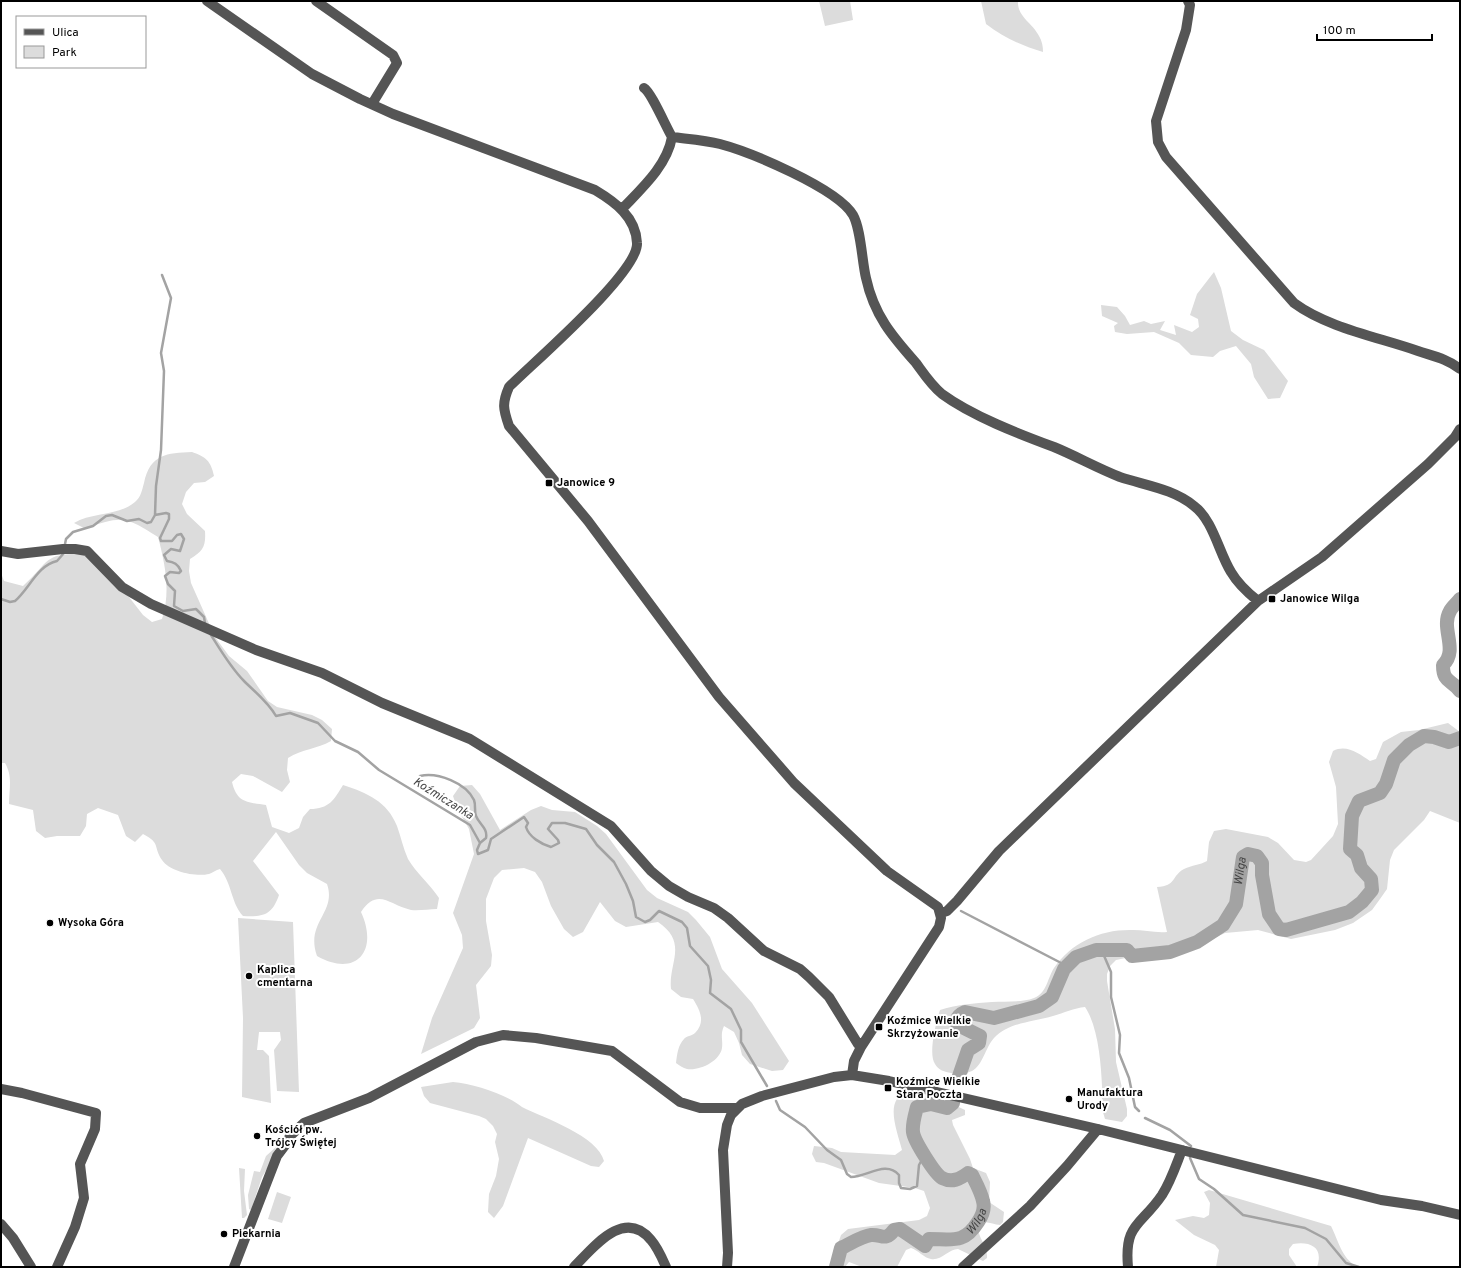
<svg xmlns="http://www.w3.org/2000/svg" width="1461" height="1268" font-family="Overpass,sans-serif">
	<rect width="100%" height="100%" fill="#fff"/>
	<path fill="#dcdcdc" d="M 819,1 L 850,1 L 853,20 L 825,26 Z
		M 981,1 L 1018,1 C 1017,17 1033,23 1039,36 C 1042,41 1043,46 1043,52 C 1022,46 1003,37 986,24 Z
		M 1214,272 L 1221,288 L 1231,331 L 1243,340 L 1264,350 L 1288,381 L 1280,398 L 1268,399 L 1254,377 L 1251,364 L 1236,346 L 1220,351 L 1213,357 L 1191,355 L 1179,343 L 1154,332 L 1127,334 L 1115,332 L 1114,326 L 1118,323 L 1102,316 L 1101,305 L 1117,307 L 1125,316 L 1130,325 L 1144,321 L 1151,324 L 1165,321 L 1160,330 L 1176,335 L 1174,325 L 1192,332 L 1199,327 L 1198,319 L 1190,315 L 1197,294 Z
		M 192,452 C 206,457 211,461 214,476 L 205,482 L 194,483 L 186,492 L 182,504 L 187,514 L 205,531 C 206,547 203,551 190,559 L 189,571 L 191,583 L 215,637 L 229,656 L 247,671 L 268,701 L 277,707 L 312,715 L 322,720 L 332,729 L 331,741 C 317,749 302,749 288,758 L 287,770 L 290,782 L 282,792 L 253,776 L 241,774 L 232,782 C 237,803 247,802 266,805 L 272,827 L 289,833 L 299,828 L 303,817 L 310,809 C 329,809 334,800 343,785 C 367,793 387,801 397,826 C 401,837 403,848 408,859 C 416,873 430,884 439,898 L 437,909 C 429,909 419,911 411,910 C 389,905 378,887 361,912 C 379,951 356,978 317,956 C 305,922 337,913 327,884 L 307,873 L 299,865 L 276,832 L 253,861 L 279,895 C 272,915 264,917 243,916 C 231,903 232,883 220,869 C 216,870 212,873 209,874 C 196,877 170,872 162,860 C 153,847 161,843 143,834 L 135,842 L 126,836 L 118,815 L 98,808 L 87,814 L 86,826 L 80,836 L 57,836 L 45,838 L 36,831 L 33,810 L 9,804 C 9,788 13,777 5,763 L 1,763 L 1,573 L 4,581 L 23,586 C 52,559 43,553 87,554 L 129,597 L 143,615 L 152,622 L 162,619 C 171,592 165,563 158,537 C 122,514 123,517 84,528 L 74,523 C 92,512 119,516 135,502 C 141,497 142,490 144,483 C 150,454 167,453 192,452 Z
		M 1448,723 L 1460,732 L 1460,823 L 1430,811 L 1424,820 L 1394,850 L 1390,860 L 1387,889 L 1380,899 L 1372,910 L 1353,923 L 1335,930 L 1291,939 L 1258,930 L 1225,933 L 1196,947 L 1173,954 L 1140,955 L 1116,960 L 1110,966 L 1107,974 L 1107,981 L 1115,1029 L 1116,1062 L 1127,1109 L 1127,1116 L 1122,1122 L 1105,1119 C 1101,1108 1102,1097 1102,1086 C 1101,1063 1098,1026 1085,1007 C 1074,1008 1064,1013 1053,1016 C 1034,1022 1009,1022 994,1038 C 985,1048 983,1065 972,1071 C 965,1074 958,1075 951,1073 C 945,1072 938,1070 935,1064 C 928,1054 936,1022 940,1010 C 955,1005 975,1003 992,1002 C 1005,1001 1021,1003 1034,998 C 1047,993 1047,979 1054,968 C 1072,942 1101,929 1133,930 C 1144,930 1155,933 1167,932 L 1157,887 C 1177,886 1171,876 1184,869 C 1192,865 1200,865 1207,861 L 1209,842 L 1214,831 L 1226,829 L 1268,837 L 1278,843 L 1294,860 L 1306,862 L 1311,860 L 1333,836 L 1338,824 L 1336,787 L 1329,762 L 1333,751 C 1347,744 1359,754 1370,761 L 1376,759 L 1383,742 L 1401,732 L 1419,730 Z
		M 472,785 L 480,794 L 500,830 L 531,810 L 541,806 L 552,810 L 575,812 L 597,826 L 606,834 L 647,890 L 657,898 L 688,912 L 696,920 L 710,937 L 722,969 L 752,1003 L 789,1061 L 783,1070 L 772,1071 L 750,1064 L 742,1055 L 739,1043 L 734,1032 L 724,1026 C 720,1035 723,1039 722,1048 C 720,1061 700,1071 687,1069 C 683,1068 679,1065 676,1063 C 677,1055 678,1045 684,1039 C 686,1036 692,1036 695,1033 C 706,1022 700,1010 693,999 L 681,997 L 671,989 C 668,963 689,943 658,922 L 626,927 L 615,921 L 600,902 L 583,932 L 573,937 L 564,929 L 551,906 L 542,882 L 535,872 L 524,868 L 502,870 L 494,878 L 486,899 L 486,921 L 492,955 L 491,966 L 476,985 L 480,1018 L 474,1028 L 421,1054 L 432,1018 L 463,948 L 462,935 L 453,913 L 474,854 L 469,829 L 457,808 L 453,796 L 460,786 Z
		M 238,918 L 293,922 L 299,1092 L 277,1091 L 274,1050 L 281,1040 L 280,1032 L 259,1032 L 257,1050 L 263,1050 L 269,1056 L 271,1103 L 242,1097 L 243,1018 Z
		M 453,1082 C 474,1084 506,1094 522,1107 C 544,1118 598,1136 604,1161 L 599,1167 L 591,1166 L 528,1138 L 503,1206 L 494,1218 L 488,1212 L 489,1194 L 496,1176 L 499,1159 L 495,1142 L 497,1134 L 493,1126 L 486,1119 L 479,1116 L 430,1103 L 424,1096 L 421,1087 Z
		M 911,1091 L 946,1101 L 965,1110 L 965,1115 L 952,1120 L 953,1125 L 970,1159 L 973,1168 L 986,1173 L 990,1182 L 989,1202 L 1004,1212 L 1003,1222 L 1000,1225 C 992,1225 986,1219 978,1225 C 977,1238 988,1245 987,1258 L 983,1261 L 958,1249 C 949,1249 941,1261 931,1259 C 924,1258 918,1250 911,1248 L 906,1250 L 897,1267 L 862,1267 L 849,1262 L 845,1267 L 830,1267 L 841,1235 L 848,1229 L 919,1220 L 927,1216 L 930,1208 L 924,1191 L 915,1188 L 879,1183 L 824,1163 L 816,1162 L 812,1154 L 814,1146 L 832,1148 L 841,1152 L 895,1155 L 902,1150 C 897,1130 882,1096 911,1091 Z
		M 276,1147 L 271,1162 L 262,1177 L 251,1210 L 249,1209 L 248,1195 L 254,1171 L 260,1172 L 266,1156 Z
		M 239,1168 L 245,1169 L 244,1191 L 247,1215 L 244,1218 L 242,1218 Z
		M 1209,1190 L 1331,1226 C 1339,1242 1341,1257 1357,1267 L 1317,1267 C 1324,1247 1310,1241 1293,1244 L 1289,1249 L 1289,1255 L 1297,1267 L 1216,1267 L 1219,1250 L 1215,1245 L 1194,1235 L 1175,1220 L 1193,1216 L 1204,1218 L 1209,1215 L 1210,1203 L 1204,1192 Z
		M 277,1192 L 291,1197 L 282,1223 L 268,1219 Z"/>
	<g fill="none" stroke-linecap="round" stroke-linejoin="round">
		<path stroke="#a3a3a3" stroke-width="2.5" d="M 155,515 L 156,486 L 161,450 L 164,371 L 161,353 L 171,298 L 162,275
			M 65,544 L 66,539 L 73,532 L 93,526 L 106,516 L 112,515 L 127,521 L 139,519 L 147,523 L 151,522 L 155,515 L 166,513 L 169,514 L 169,519 L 160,538 L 161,541 L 172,541 L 177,535 L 181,534 L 184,539 L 180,551 L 171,549 L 164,555 L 167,561 C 174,562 178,564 181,571 L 179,573 L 170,572 L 165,576 L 168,584 L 175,591 L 174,606 L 183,611 L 196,609 L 204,617 L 205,623
			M 1,599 L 10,602 L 15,601 C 29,589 38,565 57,561 L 64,553
			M 211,635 C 221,651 231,668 244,681 C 256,693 268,702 276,716 L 290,713 L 318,723 L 335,741 L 358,752 L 379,770 L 470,825 L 480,843 L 477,850 L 478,854 L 488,850 L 491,839 L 524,817 L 528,823 L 526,827 C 529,837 541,844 551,847 L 559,843 L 558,840 L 548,829 L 552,823 L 565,823 L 586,829 L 597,845 L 614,862 L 626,884 L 633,901 L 636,917 L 645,922 L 650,920 L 659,911 L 682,922 L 687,928 L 690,946 L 708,966 L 711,980 L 710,993 L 731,1009 L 741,1030 L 741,1042 L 767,1086
			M 420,776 C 438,772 466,783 474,800 C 476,805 474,811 476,816 C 479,824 488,828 486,838 L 480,843
			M 961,911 L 1067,966
			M 1102,951 L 1111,972 L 1111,997 L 1120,1035 L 1119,1053 L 1129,1078 L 1135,1107 L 1139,1111
			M 776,1101 L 780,1110 L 805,1127 L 827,1150 L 841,1160 L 847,1174 L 851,1177 C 867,1177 886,1160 899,1175 L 899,1183 L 901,1188 L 910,1189 L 917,1186 L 919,1165 L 924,1156
			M 1145,1118 L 1170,1130 L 1191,1146
			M 1190,1158 L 1199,1179 L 1214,1189 L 1243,1215 L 1305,1228 L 1326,1239 L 1346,1263 L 1359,1267"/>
		<g stroke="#a3a3a3" stroke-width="14">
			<path d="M 1460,599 C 1457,603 1452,607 1450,611 C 1440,628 1459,650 1443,665 C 1443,683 1451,679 1460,691"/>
			<path id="s1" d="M 958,1079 L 968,1050 L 979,1043 L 980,1036 L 960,1026 L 956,1022 C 957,1017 960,1014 965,1012 L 994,1018 L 1039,1006 L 1052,997 L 1064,969 L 1076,957 L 1096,950 L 1127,950 L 1132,956 L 1170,952 L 1197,942 L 1223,925 L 1236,904 L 1243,857 L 1248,854 L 1257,856 L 1262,863 L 1262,875 L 1269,914 L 1279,929 L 1286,930 L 1349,912 L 1362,902 L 1372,890 L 1371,879 L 1361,868 L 1357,855 L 1350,849 L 1352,816 L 1359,801 L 1380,793 L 1386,784 L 1394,760 L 1409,745 L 1424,736 L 1434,737 L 1449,742 L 1460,738"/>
			<path id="s2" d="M 836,1267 L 841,1248 C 850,1244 862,1236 871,1235 C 882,1234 885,1242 894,1230 L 900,1229 L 925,1246 L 929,1239 C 953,1239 964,1244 978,1222 C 982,1216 985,1208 983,1201 C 981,1192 976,1183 972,1175 L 968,1173 C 960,1179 952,1183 942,1178 C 935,1174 914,1141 913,1132 C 912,1124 915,1115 917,1107 L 931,1104 L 947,1108 L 953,1103"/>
		</g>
		<path stroke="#555" stroke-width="10" d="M 207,1 L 312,74 L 360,99 L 393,114 L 595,190 C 615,202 636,217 637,243 C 639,272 533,363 509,387 C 502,403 503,409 509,426 L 588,521 L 719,697 L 794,783 L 887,871 L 938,907 L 941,918 L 939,927 L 861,1047 L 854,1061 L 852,1075
			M 316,1 L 393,55 L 397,63 L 372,104
			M 1188,1 L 1190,5 L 1186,30 L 1156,121 L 1158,142 L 1166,157 L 1294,303 C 1328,328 1378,337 1418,351 C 1433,356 1448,359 1460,369
			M 672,137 C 688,139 705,140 720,144 C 750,152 837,188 853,215 C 861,229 862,262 866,278 C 874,315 892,336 916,363 C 924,374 931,385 942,394 C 972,416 1019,434 1054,447 C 1076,456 1097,468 1120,477 C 1144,485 1174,489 1194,506 C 1213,520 1219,553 1231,572 C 1238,584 1248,593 1258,601
			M 622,209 C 641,189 667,166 672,137 C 666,127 651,92 644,88
			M 1,551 L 18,554 L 63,549 L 75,549 L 87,551 L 122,587 L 151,604 L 256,650 L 322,673 L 382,703 L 470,739 L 611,826 L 651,871 L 669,886 L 688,897 L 714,908 L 728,918 L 764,951 L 800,969 L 809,977 L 829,997 L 858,1044 L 861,1047
			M 941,913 L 947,911 L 957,901 L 999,851 L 1258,601 L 1322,557 L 1428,464 L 1455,437 L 1460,429
			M 1,1089 L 22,1093 L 96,1113 L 95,1129 L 80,1164 L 84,1198 L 75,1227 L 57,1267
			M 1,1224 L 13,1238 L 31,1267
			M 234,1267 L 277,1156 L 286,1144 L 290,1136 L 304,1123 L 369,1098 L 476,1042 L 503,1035 L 536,1038 L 612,1051 L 680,1102 L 700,1108 L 737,1108
			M 574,1267 C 593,1248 624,1207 651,1240 C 658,1248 662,1258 666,1267
			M 727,1267 L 728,1253 L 723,1150 L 727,1125 L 731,1115 L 742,1104 L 762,1096 L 834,1077 L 852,1075 L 889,1081 L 1098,1129 L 1381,1200 L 1422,1206 L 1460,1215
			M 963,1267 L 1030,1206 L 1067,1166 L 1098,1129
			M 1128,1267 C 1124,1223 1141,1226 1162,1195 C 1171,1181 1176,1165 1182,1150"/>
	</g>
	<g fill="#000" stroke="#fff" stroke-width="1.5">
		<rect x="545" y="479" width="8" height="8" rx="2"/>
		<rect x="1268" y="595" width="8" height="8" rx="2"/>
		<circle cx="50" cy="923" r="4"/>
		<circle cx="249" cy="976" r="4"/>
		<rect x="875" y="1023" width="8" height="8" rx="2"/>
		<rect x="884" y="1084" width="8" height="8" rx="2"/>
		<circle cx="1069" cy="1099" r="4"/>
		<circle cx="257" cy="1136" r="4"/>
		<circle cx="224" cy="1234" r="4"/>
	</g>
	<g text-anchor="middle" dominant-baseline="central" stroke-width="4" stroke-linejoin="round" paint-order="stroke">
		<g font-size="11" font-weight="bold" fill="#000" stroke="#fff" text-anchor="start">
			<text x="557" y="483">Janowice 9</text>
			<text x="1280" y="599">Janowice Wilga</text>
			<text x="58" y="923">Wysoka Góra</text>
			<text x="257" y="970">Kaplica<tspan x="257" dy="13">cmentarna</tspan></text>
			<text x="887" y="1021">Koźmice Wielkie<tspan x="887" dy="13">Skrzyżowanie</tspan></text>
			<text x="896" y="1082">Koźmice Wielkie<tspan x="896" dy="13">Stara Poczta</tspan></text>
			<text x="1077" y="1093">Manufaktura<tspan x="1077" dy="13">Urody</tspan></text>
			<text x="265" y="1130">Kościół pw.<tspan x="265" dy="13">Trójcy Świętej</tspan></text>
			<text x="232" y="1234">Piekarnia</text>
		</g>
		<g font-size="12" font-style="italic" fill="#444" stroke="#fff">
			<text transform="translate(443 799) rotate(32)">Koźmiczanka</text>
			<text stroke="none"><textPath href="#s1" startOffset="448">Wilga</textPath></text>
			<text stroke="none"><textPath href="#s2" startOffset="178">Wilga</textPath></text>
		</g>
	</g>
	<rect width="1461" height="1268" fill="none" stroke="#000000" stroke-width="4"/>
	<rect x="16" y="16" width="130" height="52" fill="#ffffff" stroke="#999999"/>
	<rect x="24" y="29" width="20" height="6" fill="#555555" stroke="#999999"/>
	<text x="52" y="36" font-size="12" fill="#000000">Ulica</text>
	<rect x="24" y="46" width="20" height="12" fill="#dcdcdc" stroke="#999999"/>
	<text x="52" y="56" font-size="12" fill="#000000">Park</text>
	<path d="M1317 34v6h115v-6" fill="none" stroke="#000000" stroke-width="2"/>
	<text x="1323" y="34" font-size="12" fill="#000000" stroke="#ffffff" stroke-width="3" paint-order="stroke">100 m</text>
</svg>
